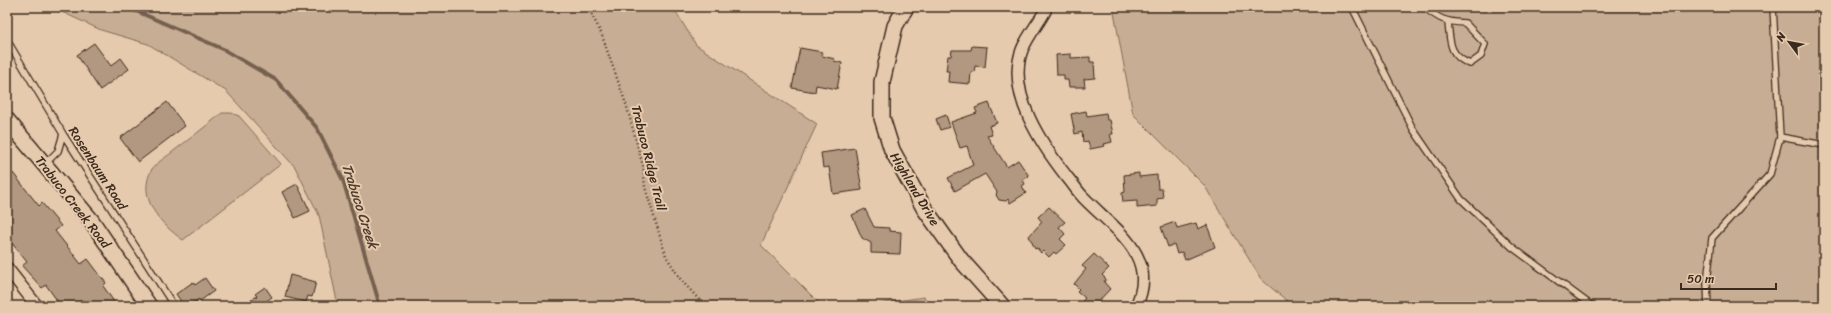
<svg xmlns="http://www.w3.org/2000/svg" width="1831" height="313" font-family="Sriracha,sans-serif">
	<rect width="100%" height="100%" fill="#e6caad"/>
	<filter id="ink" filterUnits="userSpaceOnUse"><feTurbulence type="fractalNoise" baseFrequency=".025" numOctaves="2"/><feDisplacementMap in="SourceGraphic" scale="8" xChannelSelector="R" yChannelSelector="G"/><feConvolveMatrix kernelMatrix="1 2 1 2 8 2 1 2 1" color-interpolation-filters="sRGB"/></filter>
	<g filter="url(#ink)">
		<path fill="#c7ad93" stroke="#816c58" d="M 51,7 L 673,7 L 696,45 L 817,124 L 761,245 L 822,306 L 338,306 L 319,215 L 295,167 L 226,91 L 148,44 L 101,30 Z
			M 1113,7 L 1824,7 L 1824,306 L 1293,306 L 1261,279 L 1204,185 L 1133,114 Z
			M 222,113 L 231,113 L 239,116 L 281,164 L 183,240 C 160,224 136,197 152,169 C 156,163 165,158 171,153 C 188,140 205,127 222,113 Z
			M 924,297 L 930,306 L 864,306 Z"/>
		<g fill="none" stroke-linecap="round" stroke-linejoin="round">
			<path stroke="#75614f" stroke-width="4" d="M 127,7 L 223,49 L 276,80 L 317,128 L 343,180 L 380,306"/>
		</g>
		<path fill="#b29880" stroke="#3b2a1e" d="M 94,43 L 111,66 L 121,58 L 129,69 L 100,90 L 77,55 Z
			M 972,46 L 987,47 L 985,67 L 975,66 L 974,72 L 971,72 L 970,84 L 948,82 L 949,71 L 946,71 L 948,56 L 951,56 L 952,50 L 971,50 Z
			M 800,48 L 822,52 L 822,56 L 835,59 L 834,61 L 842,63 L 837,89 L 816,85 L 815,92 L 792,88 Z
			M 1071,54 L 1071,58 L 1090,57 L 1090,62 L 1094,62 L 1095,78 L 1084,79 L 1085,87 L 1069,87 L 1068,80 L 1064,80 L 1064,75 L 1057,75 L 1056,55 Z
			M 167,102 L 185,126 L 138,162 L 120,138 Z
			M 989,103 L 997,123 L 989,126 L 992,135 L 987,136 L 1007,167 L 1018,160 L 1029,176 L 1023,180 L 1025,184 L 1022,186 L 1026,193 L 1010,203 L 1008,199 L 1006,201 L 999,200 L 996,195 L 997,192 L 985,174 L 955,191 L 948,178 L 973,165 L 967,146 L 960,148 L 951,122 L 977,113 L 975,108 Z
			M 1086,111 L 1087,116 L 1106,113 L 1107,120 L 1110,120 L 1113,134 L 1110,134 L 1112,142 L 1104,144 L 1105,146 L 1090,149 L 1088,141 L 1083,142 L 1082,132 L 1075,134 L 1071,114 Z
			M 946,115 L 950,127 L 940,130 L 936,119 Z
			M 855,148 L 862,190 L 833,194 L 829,167 L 823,168 L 821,153 Z
			M 13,173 L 39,206 L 42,203 L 61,226 L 55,231 L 81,264 L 88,259 L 106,283 L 103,286 L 117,306 L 87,306 L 82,300 L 74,306 L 61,306 L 46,285 L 42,288 L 22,266 L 27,262 L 7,237 L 7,178 Z
			M 1139,173 L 1139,177 L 1157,175 L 1158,189 L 1162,189 L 1163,198 L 1157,199 L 1157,206 L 1137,208 L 1137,201 L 1123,202 L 1122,193 L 1125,192 L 1124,175 Z
			M 297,184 L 310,211 L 295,218 L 282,192 Z
			M 1049,207 L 1065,222 L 1059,227 L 1065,234 L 1060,239 L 1066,245 L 1056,254 L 1054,252 L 1049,257 L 1043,251 L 1041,253 L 1037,248 L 1035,249 L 1029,236 L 1042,222 L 1038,217 Z
			M 865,209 L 874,227 L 889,228 L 889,231 L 901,232 L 900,254 L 871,253 L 871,243 L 862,238 L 852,215 Z
			M 1175,222 L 1177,228 L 1196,223 L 1198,229 L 1207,225 L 1215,247 L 1185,260 L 1182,252 L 1177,254 L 1174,244 L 1168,247 L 1161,227 Z
			M 1094,254 L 1109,268 L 1102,275 L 1106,279 L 1104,282 L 1110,289 L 1094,306 L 1078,306 L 1085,298 L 1077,291 L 1079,289 L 1074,284 L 1086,269 L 1082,266 Z
			M 290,275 L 316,282 L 312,297 L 308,296 L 306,302 L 285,297 Z
			M 205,278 L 214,291 L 200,301 L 199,299 L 188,306 L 184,306 L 176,294 L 193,282 L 195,285 Z
			M 265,287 L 272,297 L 260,306 L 242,306 L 257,296 L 255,294 Z"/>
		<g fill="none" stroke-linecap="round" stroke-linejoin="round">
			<g stroke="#3b2a1e" stroke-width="8">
				<path id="lane" d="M 1352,7 L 1413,129 L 1461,199 L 1512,247 L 1592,306
					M 1424,7 C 1439,19 1445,22 1465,23 L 1485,44 L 1481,56 L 1470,64 C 1449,56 1450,42 1448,22
					M 7,40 L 63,134 L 174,306
					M 1780,137 L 1824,145
					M 45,164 L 58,151 L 63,134
					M 1708,306 L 1707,283 L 1712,238 L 1770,174 L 1780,137 L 1773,7"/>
			</g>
			<g stroke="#3b2a1e" stroke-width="14">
				<path id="street" d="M 1045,11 C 1038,24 1027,37 1022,50 C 1006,93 1042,145 1067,177 C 1073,184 1078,192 1084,198 C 1114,229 1160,256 1136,306
					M 7,268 L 37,306"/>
			</g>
			<g stroke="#3b2a1e" stroke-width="18">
				<path id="secondary" d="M 906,7 L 895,26 L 882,82 L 882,118 L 892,150 L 924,208 L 961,260 L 1002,306
					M 7,120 L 91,220 L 149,306"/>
			</g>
			<path stroke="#3b2a1e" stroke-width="2.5" stroke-dasharray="1 3" stroke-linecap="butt" d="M 588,7 L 601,33 L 626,104 L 643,166 L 645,187 L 666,256 L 681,280 L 705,306"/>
			<use href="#lane" stroke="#e6caad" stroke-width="5.5"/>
			<use href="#street" stroke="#e6caad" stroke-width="11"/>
			<use href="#secondary" stroke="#e6caad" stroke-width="15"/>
		</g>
	</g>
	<g text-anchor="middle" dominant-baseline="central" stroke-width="4" stroke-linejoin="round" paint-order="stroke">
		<g font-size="13" fill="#3b2a1e" stroke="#e6caad">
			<text transform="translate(649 158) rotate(76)">Trabuco Ridge Trail</text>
			<text transform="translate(98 168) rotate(57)">Rosenbaum Road</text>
			<text transform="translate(915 189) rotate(59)">Highland Drive</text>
			<text transform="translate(73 202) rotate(52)">Trabuco Creek Road</text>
		</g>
		<g font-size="14" font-style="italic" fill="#4e3c2e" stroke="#e6caad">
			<text transform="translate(360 206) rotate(72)">Trabuco Creek</text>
		</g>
	</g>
	<rect width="1831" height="313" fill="none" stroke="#e6caad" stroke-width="24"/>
	<rect x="12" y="12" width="1807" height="289" fill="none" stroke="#3b2a1e" stroke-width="1.5" filter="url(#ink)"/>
	<g transform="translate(1789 42) rotate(302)" stroke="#e6caad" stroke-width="3" paint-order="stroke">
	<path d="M0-3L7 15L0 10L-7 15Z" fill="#3b2a1e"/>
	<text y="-6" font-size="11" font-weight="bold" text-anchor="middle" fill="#3b2a1e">N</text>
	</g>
	<path d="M1681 283v6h95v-6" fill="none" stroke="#3b2a1e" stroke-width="2"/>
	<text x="1687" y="283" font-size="12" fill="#3b2a1e" stroke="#e6caad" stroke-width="3" paint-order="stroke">50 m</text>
</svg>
